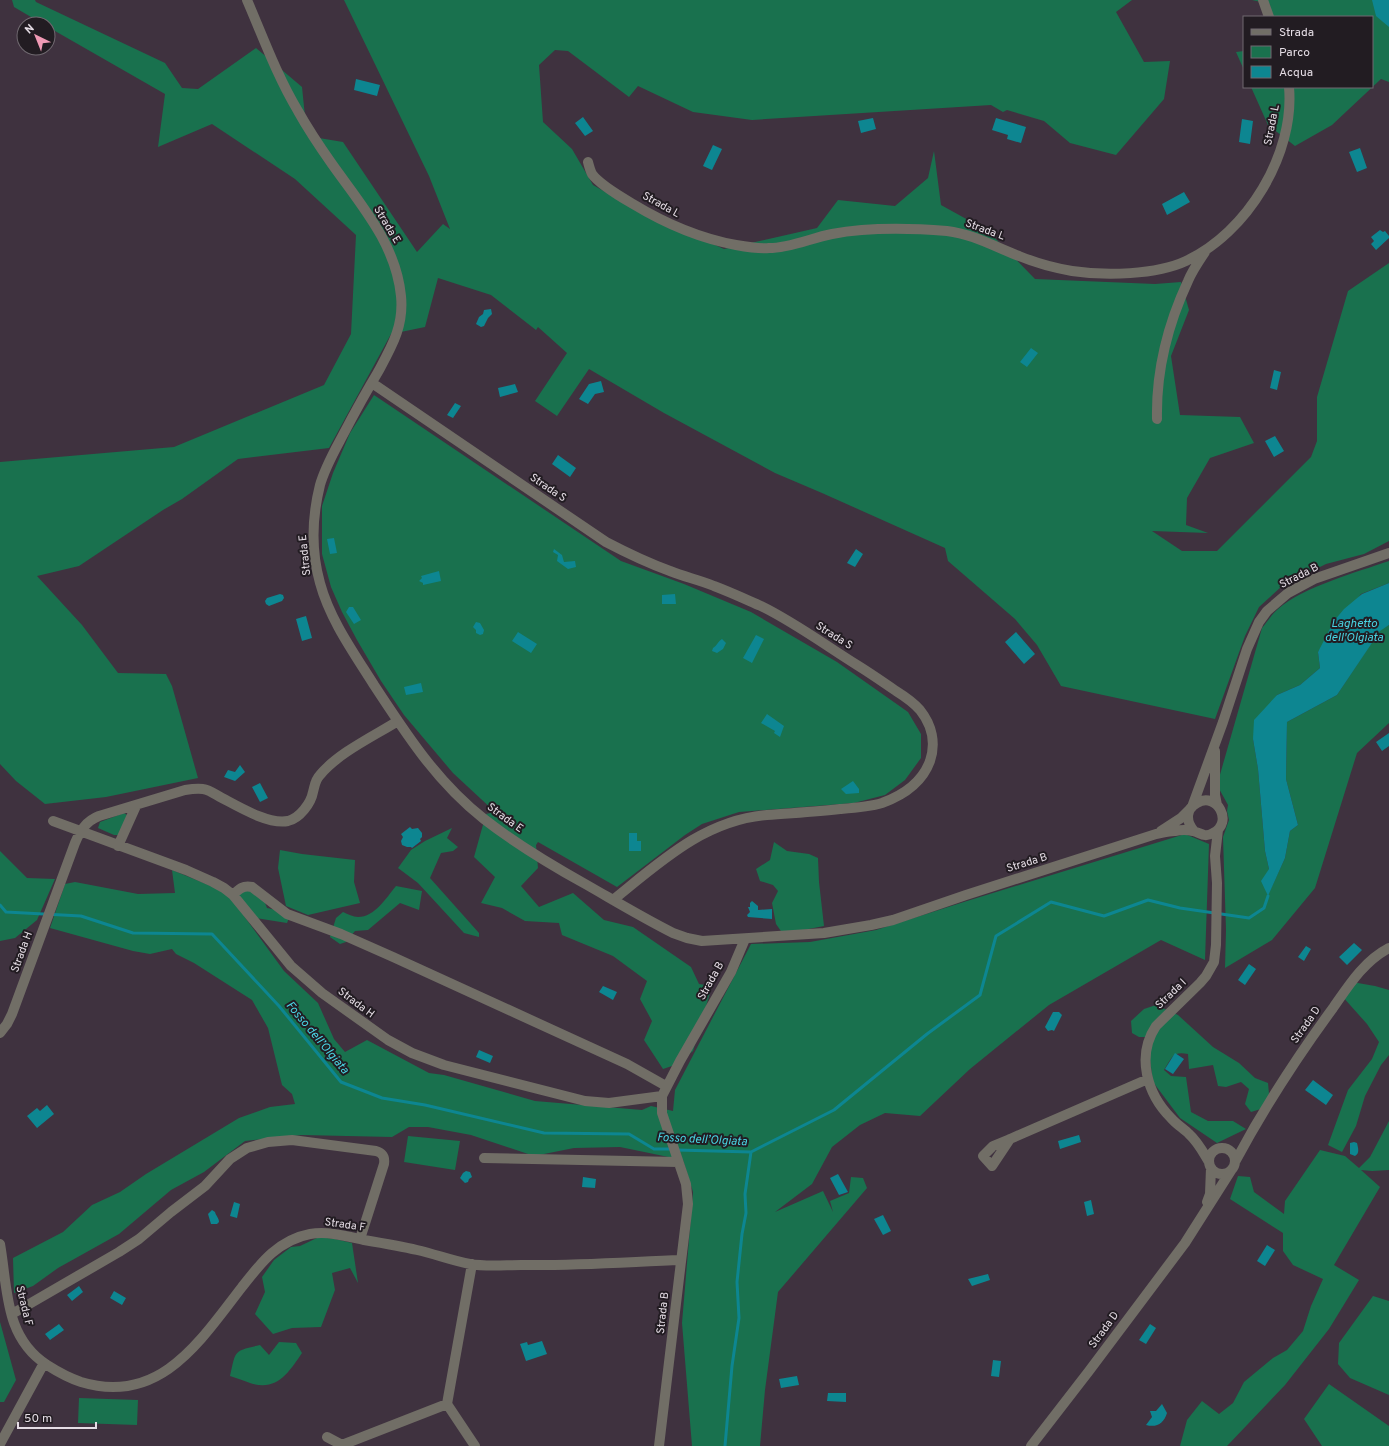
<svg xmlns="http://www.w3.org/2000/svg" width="1389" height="1446" font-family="Overpass,sans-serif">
	<rect width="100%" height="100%" fill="#3f323f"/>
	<path fill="#19714e" d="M 12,0 L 35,0 L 36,2 L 165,63 L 182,88 L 198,89 L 256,48 L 302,87 L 307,136 L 343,142 L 417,252 L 443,224 L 450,229 L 429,176 L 344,0 L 1132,0 L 1116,12 L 1144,62 L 1170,61 L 1164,99 L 1116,155 L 1070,143 L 1044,121 L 1007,110 L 1003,112 L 991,105 L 752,120 L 693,112 L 638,86 L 629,97 L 568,51 L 555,50 L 539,65 L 543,122 L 572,149 L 593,185 L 639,211 L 724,249 L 817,228 L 838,200 L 895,206 L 928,178 L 934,151 L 941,205 L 988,231 L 1035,279 L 1155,284 L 1181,282 L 1189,310 L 1171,356 L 1180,415 L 1240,417 L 1254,443 L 1210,458 L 1187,498 L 1186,525 L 1208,533 L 1152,531 L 1182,551 L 1217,551 L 1311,457 L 1317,441 L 1317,397 L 1348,291 L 1389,263 L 1389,541 L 1364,554 L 1326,564 L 1282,586 L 1259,607 L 1245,636 L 1215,719 L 1061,686 L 1037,645 L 1015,619 L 948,561 L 945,548 L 822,493 L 775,473 L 664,413 L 589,369 L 557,416 L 535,401 L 567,353 L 538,327 L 536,330 L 491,295 L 438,278 L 425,327 L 391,334 L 329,448 L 238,459 L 182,499 L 163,510 L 79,566 L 37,576 L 82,625 L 118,673 L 166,674 L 172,686 L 198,778 L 106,797 L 45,804 L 16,781 L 0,764 L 0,462 L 174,447 L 324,385 L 351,334 L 356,235 L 295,179 L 212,124 L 158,147 L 165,94 L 48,27 L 48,24 L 43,24 L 14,7 Z
		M 1252,0 L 1389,0 L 1389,82 L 1381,79 L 1332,125 L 1295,146 L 1268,125 L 1251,87 L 1372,87 L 1372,17 L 1271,17 L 1270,4 Z
		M 1244,51 L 1244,70 L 1236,52 Z
		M 374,395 L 621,561 L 684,584 L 751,612 L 837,662 L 908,712 L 921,734 L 921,758 L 905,780 L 885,795 L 854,803 L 739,812 L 702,824 L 685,835 L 617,887 L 538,842 L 536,845 L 538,868 L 521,886 L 539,907 L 573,893 L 604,920 L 633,927 L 691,967 L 699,984 L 712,986 L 693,1051 L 675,1065 L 663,1069 L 644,1040 L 652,1021 L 640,999 L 647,981 L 613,956 L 562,935 L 559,923 L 525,921 L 502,908 L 481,903 L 495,877 L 474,857 L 486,814 L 495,812 L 453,773 L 404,715 L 381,681 L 357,640 L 342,612 L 331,587 L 322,554 L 322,506 L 333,473 L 350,433 Z
		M 1389,561 L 1389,583 L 1361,594 L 1318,652 L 1320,668 L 1300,685 L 1277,695 L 1253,739 L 1258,769 L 1265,851 L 1269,869 L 1266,891 L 1268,895 L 1285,858 L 1290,831 L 1298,825 L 1286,779 L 1287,722 L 1337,695 L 1380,630 L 1389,625 L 1389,723 L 1357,753 L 1315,888 L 1272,940 L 1225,968 L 1226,930 L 1223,837 L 1229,820 L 1227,811 L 1228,805 L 1217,785 L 1262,628 C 1267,622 1272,614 1278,609 C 1303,587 1357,572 1389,561 Z
		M 124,813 L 127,815 L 119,835 L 114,835 L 98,828 L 100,822 Z
		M 452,828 L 447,838 L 458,847 L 453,851 L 441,853 L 430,878 L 479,933 L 479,937 L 464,933 L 418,883 L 398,868 L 411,850 L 425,841 Z
		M 1185,834 L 1209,844 L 1205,960 L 1161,940 L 1049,1005 L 970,1069 L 920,1116 L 885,1113 L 860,1125 L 832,1147 L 812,1184 L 775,1212 L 823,1191 L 833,1212 L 830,1201 L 849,1193 L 851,1177 L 863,1178 L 867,1188 L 778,1292 L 765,1390 L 760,1446 L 692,1446 L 682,1323 L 693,1192 L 683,1160 L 620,1147 L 574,1148 L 534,1156 L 471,1135 L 428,1127 L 409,1127 L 392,1137 L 302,1135 L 245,1141 L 204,1172 L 171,1190 L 119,1234 L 58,1268 L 33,1286 L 14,1293 L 13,1258 L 63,1232 L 92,1205 L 120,1192 L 146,1174 L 239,1118 L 270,1107 L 295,1104 L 292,1094 L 282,1085 L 268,1028 L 252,1000 L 194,963 L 176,954 L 172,949 L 150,954 L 133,951 L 50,928 L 65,884 L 75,882 L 138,894 L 175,893 L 172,870 L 211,886 L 226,894 L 259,887 L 267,908 L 291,913 L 287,923 L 244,916 L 284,971 L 318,1003 L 334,1039 L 345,1052 L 367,1040 L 429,1073 L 444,1075 L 535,1101 L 642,1110 L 651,1106 L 673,1111 L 675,1090 L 751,944 L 810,942 L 876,930 L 967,901 Z
		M 774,842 L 787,851 L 809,854 L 818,858 L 819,882 L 824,926 L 783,934 L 776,924 L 772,903 L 778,891 L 773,885 L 760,881 L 756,869 L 770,860 Z
		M 280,850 L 302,854 L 355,860 L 354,882 L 360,903 L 308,915 L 286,906 L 278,868 Z
		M 0,851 L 27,878 L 55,879 L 37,920 L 15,938 L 0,941 Z
		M 396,886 L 422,891 L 419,910 L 400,903 L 368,930 L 355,931 L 346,942 L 340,944 L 330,937 L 336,918 L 343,912 C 348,914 353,917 358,917 C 375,917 386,898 396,886 Z
		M 1352,982 L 1375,986 L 1389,990 L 1389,1055 L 1381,1065 L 1365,1096 L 1356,1126 L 1342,1152 L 1328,1145 L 1348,1090 L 1372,1059 L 1379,1042 L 1367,1024 L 1342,996 Z
		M 1156,1005 L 1178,1015 L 1213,1047 L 1239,1063 L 1255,1078 L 1268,1083 L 1269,1094 L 1264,1108 L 1251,1112 L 1245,1104 L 1249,1089 L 1241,1082 L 1226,1087 L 1218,1086 L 1213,1065 L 1189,1069 L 1188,1054 C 1172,1051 1172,1058 1164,1070 L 1171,1076 L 1186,1077 L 1191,1112 L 1208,1121 L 1233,1121 L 1246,1129 L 1217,1143 L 1180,1118 L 1153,1082 L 1147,1037 L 1139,1037 L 1132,1033 L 1131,1021 L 1144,1009 Z
		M 1389,1121 L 1389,1170 L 1372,1171 L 1361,1170 L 1380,1187 L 1334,1265 L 1359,1280 L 1329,1329 L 1285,1385 L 1227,1446 L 1180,1446 L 1187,1420 L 1202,1401 L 1219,1414 L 1233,1403 L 1244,1382 L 1273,1358 L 1287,1350 L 1303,1331 L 1311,1306 L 1323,1279 L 1293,1265 L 1283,1251 L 1283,1233 L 1230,1199 L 1238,1176 L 1250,1177 L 1254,1192 L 1284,1214 L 1285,1201 L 1320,1150 L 1345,1156 L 1359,1168 L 1370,1157 Z
		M 408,1136 L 460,1141 L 455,1170 L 404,1162 Z
		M 319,1237 L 335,1239 L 352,1243 L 358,1283 L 350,1268 L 332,1273 L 335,1290 L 321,1327 L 292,1328 L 273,1334 L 255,1314 L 265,1292 L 262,1277 L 274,1260 L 291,1247 L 300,1246 Z
		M 1373,1296 L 1389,1301 L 1389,1395 L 1350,1378 L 1338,1364 L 1339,1343 Z
		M 0,1322 L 16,1380 L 4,1402 L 0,1402 Z
		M 279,1342 L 296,1343 L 302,1353 C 289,1372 277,1392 250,1383 C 244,1381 237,1378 230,1376 C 236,1350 233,1351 260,1345 L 269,1355 Z
		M 1329,1384 L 1389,1426 L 1389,1446 L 1322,1446 L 1304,1419 Z
		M 79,1398 L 138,1400 L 137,1425 L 78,1423 Z"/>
	<path fill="#0d8691" d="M 1372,0 L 1389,0 L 1389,27 L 1376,16 Z
		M 356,79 L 380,85 L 377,96 L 354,90 Z
		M 583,117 L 593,131 L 585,136 L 575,123 Z
		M 873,118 L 876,129 L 861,133 L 858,121 Z
		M 996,118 L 1026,127 L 1021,143 L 1007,139 L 1008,135 L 992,130 Z
		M 1242,119 L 1253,121 L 1250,144 L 1239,142 Z
		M 713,145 L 722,149 L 712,170 L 703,166 Z
		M 1360,148 L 1367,168 L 1357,172 L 1349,152 Z
		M 1184,192 L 1190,202 L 1167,215 L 1162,204 Z
		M 1380,230 L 1383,232 L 1385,231 L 1389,236 L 1389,238 L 1376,250 L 1371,244 L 1374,241 L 1371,237 Z
		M 491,309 L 492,314 L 488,318 L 484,326 L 481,327 L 476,324 L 479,317 L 483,314 L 484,310 Z
		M 1031,348 L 1038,353 L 1027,367 L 1020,362 Z
		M 1274,370 L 1281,372 L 1277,390 L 1270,388 Z
		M 601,381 L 604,392 L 595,394 L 588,404 L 579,399 L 589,384 Z
		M 515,384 L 518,392 L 500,397 L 498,388 Z
		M 455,403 L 461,406 L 453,418 L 447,415 Z
		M 1275,436 L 1284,451 L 1274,457 L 1265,441 Z
		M 558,455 L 576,468 L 570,477 L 552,464 Z
		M 334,538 L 337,553 L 330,554 L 327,539 Z
		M 554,549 L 562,555 L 564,562 L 575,561 L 576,567 L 568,569 L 557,561 L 558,555 L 553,552 Z
		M 856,549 L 863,554 L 855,567 L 847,563 Z
		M 439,571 L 441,581 L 423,585 L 423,583 L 419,581 L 422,578 L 421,576 Z
		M 1389,583 L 1389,625 L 1380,631 L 1337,695 L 1287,722 L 1286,779 L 1298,825 L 1290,831 L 1285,858 L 1268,896 L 1261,881 L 1269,869 L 1265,851 L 1258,769 L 1253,739 L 1254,720 L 1277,695 L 1300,685 L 1320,668 L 1318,652 L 1334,621 L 1344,609 L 1362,594 Z
		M 280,594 L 283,595 L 284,598 L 282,601 L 269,606 L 266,604 L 265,601 L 267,598 Z
		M 675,594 L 676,604 L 662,604 L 662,595 Z
		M 349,607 L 353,607 L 361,620 L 354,624 L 346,612 Z
		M 306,616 L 312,638 L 302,641 L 296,619 Z
		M 476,622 L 480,623 L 484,630 L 483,634 L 480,635 L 476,633 L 476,630 L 473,627 Z
		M 518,632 L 537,644 L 531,653 L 512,641 Z
		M 1016,632 L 1035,654 L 1024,664 L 1005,642 Z
		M 756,635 L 764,639 L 752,663 L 743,658 Z
		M 722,639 L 726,643 L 723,649 L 717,653 L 712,651 L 713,648 C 717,646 718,641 722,639 Z
		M 421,683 L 423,692 L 406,695 L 404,687 Z
		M 767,714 L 784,726 L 780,737 L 774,733 L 775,731 L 761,723 Z
		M 1389,733 L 1389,746 L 1382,751 L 1376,742 Z
		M 240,765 L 245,772 L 235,781 L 224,777 L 228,770 L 235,772 Z
		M 853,781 L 859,789 L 859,793 L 846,794 L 841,789 Z
		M 260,783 L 268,798 L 260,802 L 252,787 Z
		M 410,827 L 412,829 L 418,828 L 422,833 L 422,837 L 420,839 L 421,841 L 412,848 L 411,847 L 407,847 L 402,845 L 401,841 L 403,837 L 401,834 Z
		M 629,833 L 637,833 L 637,841 L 641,841 L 641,851 L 629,851 Z
		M 752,901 L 758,906 L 758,910 L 772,909 L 772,919 L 748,917 L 747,915 L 750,912 L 748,907 L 750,907 L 750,903 Z
		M 1354,943 L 1362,950 L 1347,965 L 1339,957 Z
		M 1306,946 L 1311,949 L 1304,961 L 1298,957 Z
		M 1249,964 L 1256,969 L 1245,985 L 1238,980 Z
		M 603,986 L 617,992 L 613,1000 L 599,992 Z
		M 1053,1012 L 1059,1012 L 1062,1015 L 1054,1031 L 1052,1030 L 1048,1031 L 1045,1027 Z
		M 479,1050 L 493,1056 L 490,1063 L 476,1057 Z
		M 1175,1053 L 1184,1059 L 1173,1074 L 1165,1069 Z
		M 1313,1080 L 1333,1095 L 1326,1105 L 1305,1090 Z
		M 47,1105 L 54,1114 L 37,1128 L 27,1116 L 37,1108 L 40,1111 Z
		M 1079,1135 L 1081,1142 L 1060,1149 L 1058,1141 Z
		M 1354,1142 L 1357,1143 C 1358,1148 1360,1153 1355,1156 L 1350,1154 L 1350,1143 Z
		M 466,1171 L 470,1172 L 472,1177 L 469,1179 L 468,1182 L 465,1183 L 460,1178 L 463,1173 Z
		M 838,1174 L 848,1192 L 839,1195 L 830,1178 Z
		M 583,1177 L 596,1179 L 595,1188 L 582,1187 Z
		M 1091,1200 L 1094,1214 L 1087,1216 L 1084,1202 Z
		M 234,1202 L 240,1204 L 237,1218 L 230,1216 Z
		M 212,1210 L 215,1212 C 216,1216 219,1218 219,1222 L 217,1224 L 211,1224 L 208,1214 Z
		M 883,1215 L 891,1231 L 883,1235 L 874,1219 Z
		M 1267,1245 L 1275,1250 L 1265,1266 L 1257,1261 Z
		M 988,1274 L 990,1280 L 972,1286 L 968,1279 Z
		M 79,1286 L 83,1292 L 72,1301 L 67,1295 Z
		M 114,1291 L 126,1298 L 122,1305 L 110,1298 Z
		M 59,1324 L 64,1330 L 50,1340 L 45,1334 Z
		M 1150,1324 L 1156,1328 L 1146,1344 L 1139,1340 Z
		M 542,1341 L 547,1354 L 526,1361 L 520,1344 L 527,1342 L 528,1345 Z
		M 993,1360 L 1001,1361 L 999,1377 L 991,1376 Z
		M 797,1376 L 799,1385 L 781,1388 L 779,1379 Z
		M 828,1393 L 846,1393 L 846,1402 L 827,1401 Z
		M 1162,1404 L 1167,1413 C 1164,1423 1157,1428 1146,1425 L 1152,1417 L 1150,1411 L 1156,1411 Z"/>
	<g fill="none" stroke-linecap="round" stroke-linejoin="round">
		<path stroke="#0d8691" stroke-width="3" d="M 0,905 L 6,912 L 81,916 L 133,933 L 212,934 L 279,1006 L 341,1082 L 382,1098 L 425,1105 L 544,1133 L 629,1134 L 654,1149 L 672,1149
			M 677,1150 L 751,1152 L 834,1110 L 927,1034 L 980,995 L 996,936 L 1051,902 L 1104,916 L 1148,900 L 1180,908 L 1249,918 L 1264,908 L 1268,896
			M 725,1446 L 732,1366 L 739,1318 L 737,1282 L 742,1234 L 746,1213 L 745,1194 L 751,1152"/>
		<path stroke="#716e66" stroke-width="10" d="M 247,0 C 263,37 277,76 298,111 C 308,129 320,147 332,164 C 361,205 396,244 401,296 C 404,326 392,346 378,372 C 366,392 355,412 344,433 C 335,450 325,467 320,485 C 312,517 311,551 320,583 C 330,620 354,653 374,685 C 407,735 436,781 484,819 C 516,844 551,865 587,885 C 615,901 643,918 673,933 L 687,938 L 702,941 L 824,933 L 871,925 L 893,920 L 966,895 L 1156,834 C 1162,833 1168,831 1175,831 C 1180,830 1188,830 1193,831 C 1201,833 1204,838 1213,833 C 1234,823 1217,791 1197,803 C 1185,809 1186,822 1194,831
			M 1263,0 L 1269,17
			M 588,162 C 589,166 590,170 592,174 C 600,185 621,197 633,204 C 666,224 698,238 736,245 C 747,247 758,249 769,248 C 790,248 811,238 832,234 C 869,227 909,228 947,231 C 973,234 995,247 1019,256 C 1036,263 1054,268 1072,271 C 1105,276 1156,275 1186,261 C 1247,233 1295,154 1289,87
			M 372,383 L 606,542 C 627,553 648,563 670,571 C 685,577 700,580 714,586 C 730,592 745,599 761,606 C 794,622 825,645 857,665 C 870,673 883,682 896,691 C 904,696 913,702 920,710 C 932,725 936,743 930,761 C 922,783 904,795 882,803 C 869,807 854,808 840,809 C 816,812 791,813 767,815 C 704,820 659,863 613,900
			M 1157,419 C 1156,372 1168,324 1188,281 C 1192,271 1199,261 1205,252
			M 1215,751 L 1215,795 L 1217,805
			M 53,821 L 186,870 L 213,882 L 224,888 L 233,895 L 291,966 L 322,993 L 388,1040 L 412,1053 L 444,1065 L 585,1101 L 609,1103 L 662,1096
			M 1161,831 L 1181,818 L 1192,807 L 1223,722 L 1247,649 L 1259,622 L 1267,611 L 1288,593 L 1314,579 L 1389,553
			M 118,846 L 136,806
			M 233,895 C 239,889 243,885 252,887 L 287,914 L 341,934 L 393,957 L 627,1064 L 666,1086
			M 0,1033 L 7,1024 L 12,1014 L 75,843 C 80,831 86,821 99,816 L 185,790 C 191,789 197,788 203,789 C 210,790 216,795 222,798 C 239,807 269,825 288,821 C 300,818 311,803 313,792 C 315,785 315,780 320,775 C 338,753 374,736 398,721
			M 1010,1139 L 992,1166 L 983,1156 L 993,1146 L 1010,1139 L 1148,1079
			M1209 1161a13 13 0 1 1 26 0a13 13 0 1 1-26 0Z
			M 484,1158 L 678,1162
			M 1209,1162 C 1203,1152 1198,1142 1189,1134 C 1184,1129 1176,1124 1171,1118 C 1147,1094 1136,1056 1156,1026 L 1200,983 L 1206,976 L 1214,962 L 1216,945 L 1217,883 L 1215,856 L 1218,830
			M 1235,1162 C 1264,1108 1297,1057 1333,1008 C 1349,985 1364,961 1389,948
			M 1207,1202 L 1210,1194 L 1211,1168
			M 0,1244 C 8,1289 4,1337 47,1365 C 58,1372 69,1378 81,1382 C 160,1406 200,1341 242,1287 C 260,1264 278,1240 310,1234 C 328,1231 346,1236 364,1240 C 382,1243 400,1246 417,1250 C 435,1254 453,1261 470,1264 C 486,1267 505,1265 521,1265 C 574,1266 628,1262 681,1260
			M 12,1314 L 119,1252 L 139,1239 L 171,1212 L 205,1186 L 230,1159 L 247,1148 L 268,1142 L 292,1140 L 376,1151 C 383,1153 385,1157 384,1164 L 360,1239
			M 447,1404 L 472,1264
			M 327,1437 L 342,1445 L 447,1404 L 475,1446
			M 0,1444 L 44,1363
			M 659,1446 L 680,1270 L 688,1204 L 686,1184 L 662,1113 L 662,1096 L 680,1061 L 731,972 L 745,939
			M 1031,1446 L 1089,1371 L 1185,1243 L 1232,1169"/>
	</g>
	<g text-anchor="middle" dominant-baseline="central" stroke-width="4" stroke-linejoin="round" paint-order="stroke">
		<g font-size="11" fill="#e5dde5" stroke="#221c22">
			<text transform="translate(1272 125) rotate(-79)">Strada L</text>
			<text transform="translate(661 205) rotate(29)">Strada L</text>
			<text transform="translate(387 225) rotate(59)">Strada E</text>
			<text transform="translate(985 230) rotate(20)">Strada L</text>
			<text transform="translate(548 488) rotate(34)">Strada S</text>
			<text transform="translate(305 555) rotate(-96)">Strada E</text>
			<text transform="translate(1299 576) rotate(-27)">Strada B</text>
			<text transform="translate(834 636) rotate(32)">Strada S</text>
			<text transform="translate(505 818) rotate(36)">Strada E</text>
			<text transform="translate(1027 863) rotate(-17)">Strada B</text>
			<text transform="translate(22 952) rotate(-70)">Strada H</text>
			<text transform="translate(711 981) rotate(-61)">Strada B</text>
			<text transform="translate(1171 994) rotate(-44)">Strada I</text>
			<text transform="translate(356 1003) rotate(37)">Strada H</text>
			<text transform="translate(1306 1025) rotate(-55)">Strada D</text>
			<text transform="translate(345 1225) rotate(8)">Strada F</text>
			<text transform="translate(24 1306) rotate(76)">Strada F</text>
			<text transform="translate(663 1313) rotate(-84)">Strada B</text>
			<text transform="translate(1104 1330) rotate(-54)">Strada D</text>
		</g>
		<g font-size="12" font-style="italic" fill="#49d4e3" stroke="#221c22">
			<text x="1354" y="624">Laghetto<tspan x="1354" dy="14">dell'Olgiata</tspan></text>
			<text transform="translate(317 1038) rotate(50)">Fosso dell’Olgiata</text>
			<text transform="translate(702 1140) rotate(3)">Fosso dell’Olgiata</text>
		</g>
	</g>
	<rect x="1243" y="16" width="130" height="72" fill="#221c22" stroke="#706970"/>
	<rect x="1251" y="29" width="20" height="6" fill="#716e66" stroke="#706970"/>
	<text x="1279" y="36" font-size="12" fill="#e5dde5">Strada</text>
	<rect x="1251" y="46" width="20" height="12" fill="#19714e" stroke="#706970"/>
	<text x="1279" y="56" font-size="12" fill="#e5dde5">Parco</text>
	<rect x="1251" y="66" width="20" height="12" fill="#0d8691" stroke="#706970"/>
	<text x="1279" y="76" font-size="12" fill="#e5dde5">Acqua</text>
	<g transform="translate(36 36) rotate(317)"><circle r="19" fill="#221c22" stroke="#706970"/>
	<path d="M0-3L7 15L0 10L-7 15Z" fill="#f09ab5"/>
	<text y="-6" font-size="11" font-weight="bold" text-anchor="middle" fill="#e5dde5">N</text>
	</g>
	<path d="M18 1422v6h78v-6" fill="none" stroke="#e5dde5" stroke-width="2"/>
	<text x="24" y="1422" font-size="12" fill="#e5dde5" stroke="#221c22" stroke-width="3" paint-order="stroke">50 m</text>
</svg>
